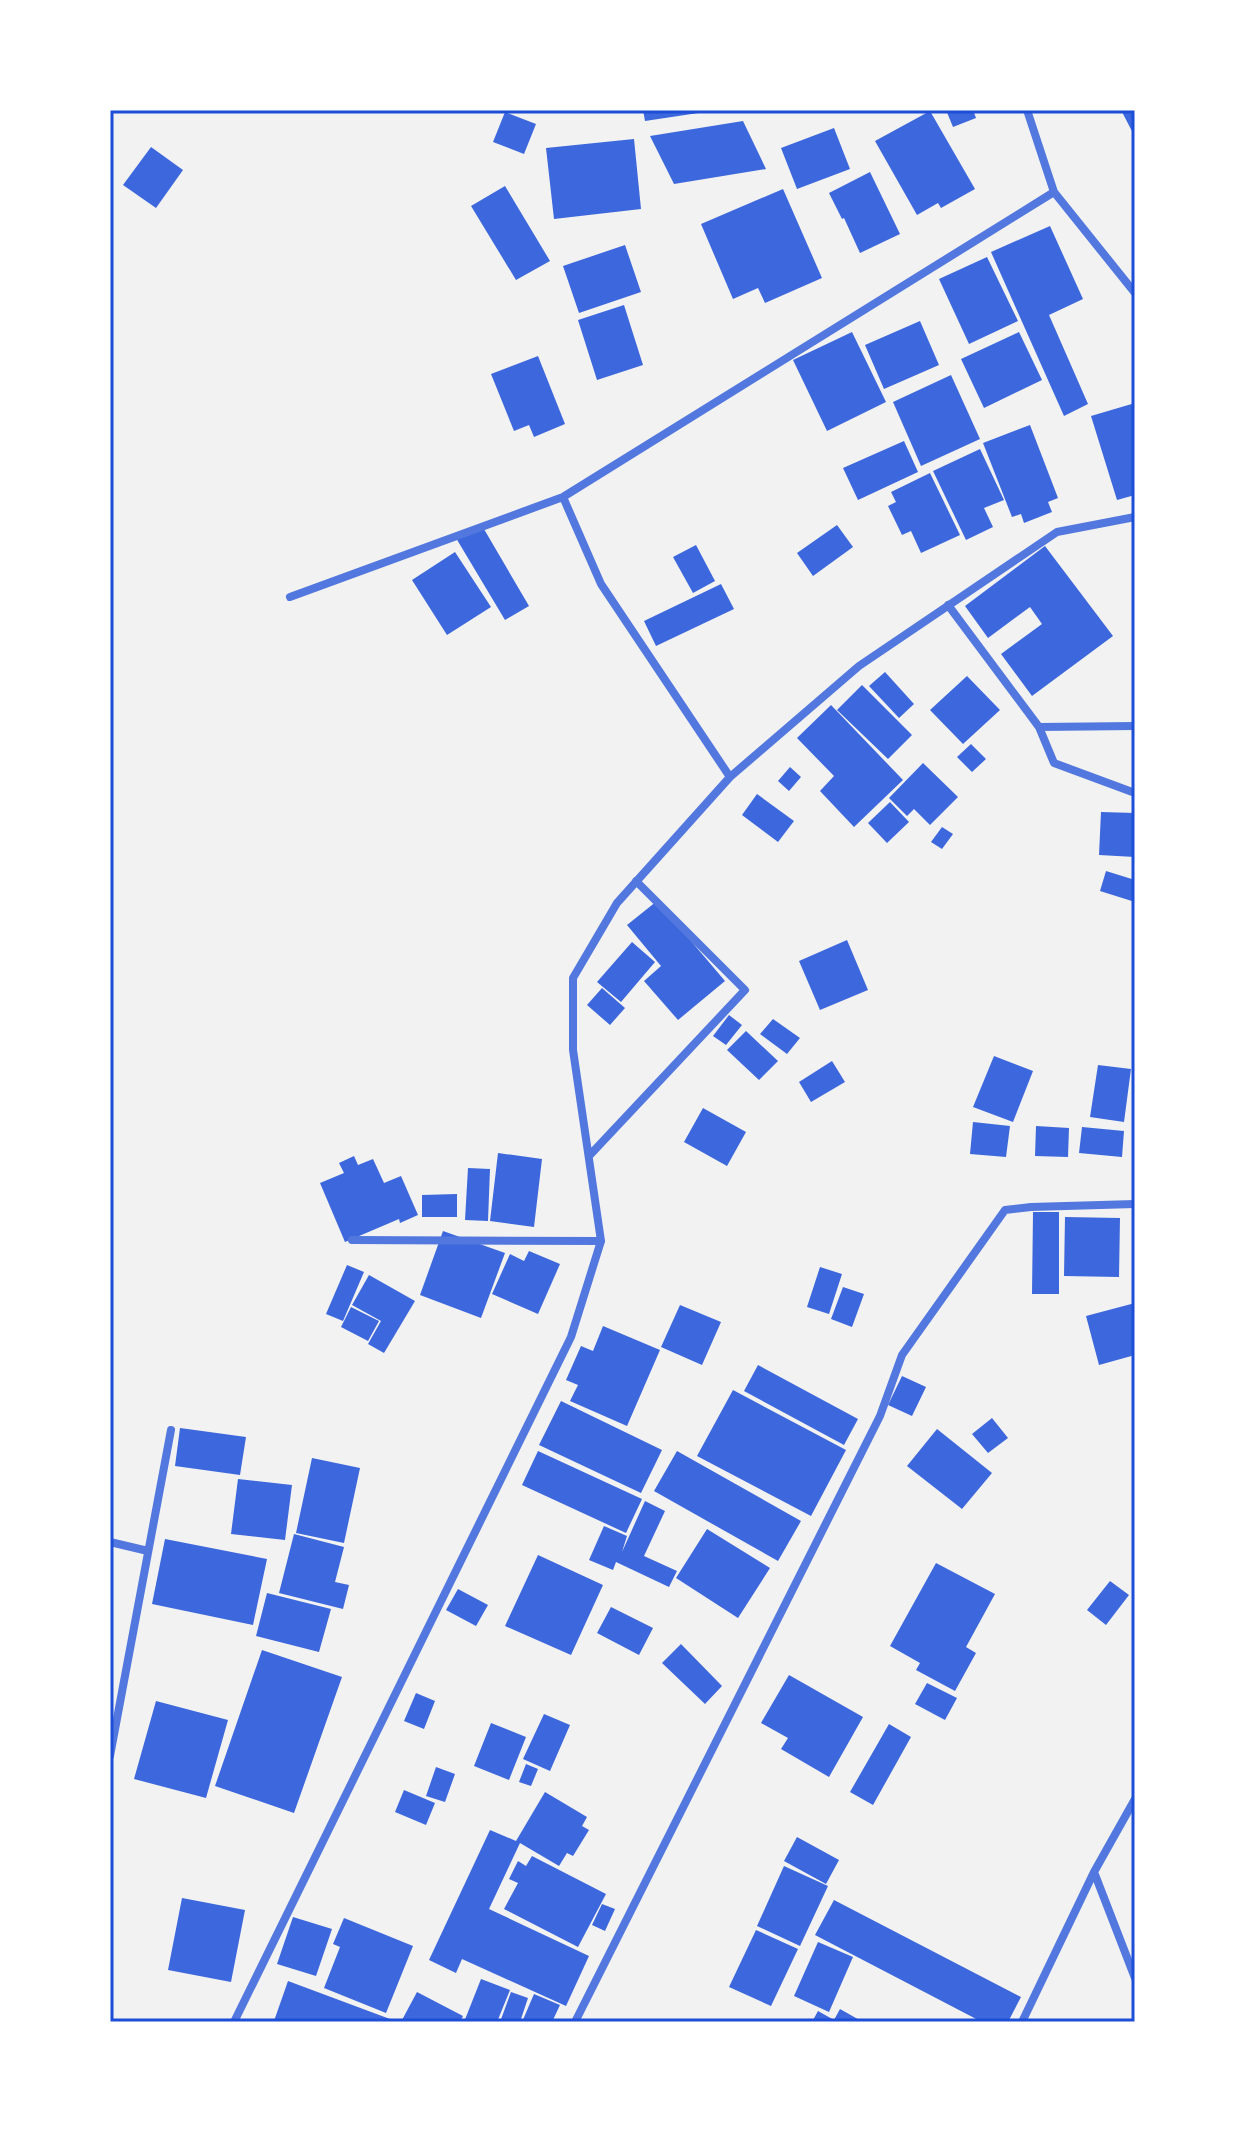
<svg xmlns="http://www.w3.org/2000/svg" width="1245" height="2132" font-family="Literata,serif">
	<rect width="100%" height="100%" fill="#f2f2f2"/>
	<path fill="#3d67dc" d="M 643,110 L 704,110 L 705,112 L 645,121 Z
		M 946,110 L 973,110 L 976,118 L 953,127 Z
		M 1121,110 L 1135,110 L 1135,137 Z
		M 930,111 L 975,189 L 941,208 L 938,203 L 917,215 L 875,141 Z
		M 505,112 L 536,124 L 524,154 L 493,142 Z
		M 743,121 L 766,169 L 674,184 L 650,136 Z
		M 834,128 L 850,169 L 797,189 L 781,148 Z
		M 634,139 L 641,209 L 554,219 L 546,148 Z
		M 151,147 L 183,170 L 156,208 L 123,185 Z
		M 870,172 L 900,234 L 860,253 L 844,218 L 842,219 L 829,193 Z
		M 505,186 L 550,261 L 516,280 L 471,206 Z
		M 783,189 L 822,278 L 765,303 L 758,288 L 733,299 L 701,224 Z
		M 1050,226 L 1083,299 L 1049,315 L 1088,404 L 1064,416 L 991,252 Z
		M 625,245 L 641,292 L 579,313 L 563,266 Z
		M 987,257 L 1018,321 L 969,344 L 939,279 Z
		M 624,305 L 643,365 L 597,380 L 578,320 Z
		M 920,321 L 939,365 L 884,389 L 865,345 Z
		M 852,332 L 886,402 L 827,431 L 793,360 Z
		M 1019,332 L 1042,380 L 984,408 L 961,359 Z
		M 538,356 L 565,424 L 534,437 L 529,425 L 514,431 L 491,374 Z
		M 951,375 L 980,439 L 921,466 L 893,402 Z
		M 1135,403 L 1135,495 L 1117,500 L 1091,416 Z
		M 1030,425 L 1058,498 L 1048,502 L 1052,512 L 1024,523 L 1021,514 L 1012,517 L 983,443 Z
		M 904,441 L 918,472 L 858,500 L 843,468 Z
		M 980,449 L 1004,500 L 984,508 L 993,527 L 966,540 L 933,471 Z
		M 930,473 L 960,535 L 921,553 L 911,531 L 902,535 L 888,506 L 896,502 L 891,492 Z
		M 481,524 L 529,606 L 505,620 L 456,538 Z
		M 837,525 L 853,547 L 813,576 L 797,553 Z
		M 696,545 L 715,581 L 693,593 L 673,557 Z
		M 1045,546 L 1113,636 L 1032,696 L 1001,654 L 1042,624 L 1030,607 L 988,638 L 965,606 Z
		M 455,552 L 491,607 L 447,635 L 412,580 Z
		M 721,584 L 734,609 L 656,646 L 644,621 Z
		M 885,672 L 914,704 L 899,718 L 869,686 Z
		M 967,676 L 1000,710 L 963,744 L 930,710 Z
		M 862,685 L 912,735 L 888,759 L 837,710 Z
		M 831,705 L 903,780 L 854,827 L 820,791 L 834,776 L 797,738 Z
		M 971,744 L 986,759 L 972,772 L 957,757 Z
		M 923,763 L 958,797 L 930,825 L 914,809 L 907,816 L 889,798 Z
		M 790,767 L 801,777 L 789,791 L 778,781 Z
		M 757,794 L 794,821 L 778,842 L 742,815 Z
		M 890,802 L 909,822 L 887,843 L 868,823 Z
		M 1101,812 L 1135,813 L 1135,857 L 1099,855 Z
		M 942,827 L 953,834 L 942,849 L 931,842 Z
		M 1106,871 L 1135,880 L 1135,902 L 1100,891 Z
		M 657,901 L 725,981 L 678,1020 L 644,981 L 661,966 L 627,925 Z
		M 847,940 L 868,990 L 820,1010 L 799,961 Z
		M 632,942 L 655,962 L 621,1002 L 597,982 Z
		M 602,988 L 625,1008 L 610,1025 L 587,1005 Z
		M 729,1015 L 742,1025 L 726,1045 L 713,1036 Z
		M 773,1019 L 800,1038 L 787,1054 L 760,1034 Z
		M 746,1031 L 778,1061 L 759,1080 L 727,1050 Z
		M 994,1056 L 1033,1071 L 1013,1122 L 973,1107 Z
		M 832,1061 L 845,1082 L 811,1102 L 799,1082 Z
		M 1098,1065 L 1131,1069 L 1124,1122 L 1090,1117 Z
		M 703,1108 L 746,1132 L 727,1166 L 684,1142 Z
		M 973,1122 L 1010,1126 L 1006,1157 L 970,1154 Z
		M 1036,1126 L 1069,1128 L 1068,1157 L 1035,1156 Z
		M 1082,1127 L 1124,1131 L 1122,1157 L 1079,1153 Z
		M 498,1153 L 542,1159 L 534,1227 L 490,1221 Z
		M 354,1156 L 358,1165 L 373,1159 L 384,1183 L 401,1176 L 418,1215 L 400,1223 L 399,1219 L 345,1242 L 320,1183 L 344,1173 L 339,1163 Z
		M 468,1168 L 490,1169 L 488,1221 L 465,1220 Z
		M 457,1194 L 457,1217 L 422,1217 L 422,1195 Z
		M 1033,1212 L 1059,1212 L 1059,1294 L 1032,1294 Z
		M 1065,1217 L 1120,1218 L 1119,1277 L 1064,1276 Z
		M 443,1231 L 505,1253 L 481,1318 L 420,1295 Z
		M 529,1251 L 560,1264 L 538,1314 L 492,1294 L 510,1254 L 524,1261 Z
		M 347,1265 L 364,1272 L 343,1321 L 326,1314 Z
		M 820,1267 L 842,1274 L 829,1314 L 807,1307 Z
		M 369,1275 L 415,1301 L 384,1353 L 368,1344 L 381,1321 L 352,1305 Z
		M 843,1287 L 864,1294 L 852,1327 L 831,1319 Z
		M 1135,1303 L 1135,1355 L 1099,1365 L 1086,1316 Z
		M 680,1305 L 721,1322 L 702,1365 L 661,1347 Z
		M 351,1307 L 379,1321 L 368,1341 L 341,1327 Z
		M 603,1326 L 660,1350 L 627,1426 L 570,1401 L 578,1385 L 566,1380 L 581,1346 L 593,1351 Z
		M 758,1365 L 858,1419 L 844,1445 L 744,1391 Z
		M 902,1376 L 926,1387 L 912,1416 L 888,1405 Z
		M 733,1390 L 846,1450 L 811,1516 L 697,1456 Z
		M 561,1401 L 662,1450 L 641,1493 L 539,1445 Z
		M 992,1418 L 1008,1438 L 988,1453 L 972,1434 Z
		M 180,1428 L 246,1437 L 240,1475 L 175,1466 Z
		M 937,1429 L 992,1473 L 962,1509 L 907,1466 Z
		M 538,1451 L 642,1499 L 626,1533 L 522,1485 Z
		M 677,1451 L 801,1521 L 778,1561 L 654,1491 Z
		M 312,1458 L 360,1468 L 344,1543 L 296,1533 Z
		M 238,1479 L 292,1485 L 285,1540 L 231,1534 Z
		M 645,1501 L 665,1511 L 644,1556 L 677,1571 L 669,1587 L 616,1562 L 613,1570 L 589,1560 L 604,1526 L 627,1536 L 622,1552 Z
		M 707,1529 L 770,1568 L 738,1618 L 676,1578 Z
		M 294,1534 L 344,1547 L 335,1582 L 349,1585 L 343,1609 L 279,1593 Z
		M 165,1539 L 267,1559 L 253,1625 L 152,1604 Z
		M 538,1555 L 603,1585 L 571,1655 L 505,1626 Z
		M 936,1563 L 995,1594 L 966,1647 L 976,1653 L 955,1691 L 916,1670 L 920,1663 L 890,1646 Z
		M 1110,1581 L 1129,1595 L 1106,1625 L 1087,1610 Z
		M 458,1589 L 488,1605 L 476,1626 L 446,1610 Z
		M 267,1593 L 331,1609 L 319,1652 L 256,1636 Z
		M 611,1607 L 653,1628 L 639,1655 L 597,1633 Z
		M 681,1644 L 722,1686 L 705,1704 L 662,1663 Z
		M 262,1650 L 342,1677 L 294,1813 L 215,1786 Z
		M 789,1675 L 863,1717 L 829,1777 L 781,1749 L 788,1738 L 761,1723 Z
		M 927,1683 L 957,1698 L 945,1720 L 915,1704 Z
		M 416,1693 L 435,1701 L 424,1729 L 404,1721 Z
		M 156,1701 L 228,1720 L 206,1798 L 134,1779 Z
		M 544,1714 L 570,1725 L 550,1771 L 523,1759 Z
		M 491,1723 L 526,1737 L 509,1780 L 474,1766 Z
		M 889,1724 L 911,1737 L 873,1805 L 850,1792 Z
		M 526,1764 L 538,1769 L 531,1786 L 519,1782 Z
		M 436,1767 L 455,1774 L 445,1802 L 426,1796 Z
		M 404,1790 L 435,1803 L 426,1825 L 395,1812 Z
		M 545,1792 L 587,1817 L 582,1826 L 589,1830 L 573,1856 L 567,1853 L 559,1866 L 520,1843 L 489,1909 L 589,1956 L 566,2006 L 462,1959 L 456,1973 L 429,1960 L 490,1830 L 516,1841 Z
		M 797,1837 L 839,1860 L 826,1884 L 784,1861 Z
		M 532,1856 L 606,1894 L 578,1947 L 504,1909 L 518,1883 L 509,1879 L 518,1861 L 526,1866 Z
		M 784,1866 L 828,1886 L 800,1946 L 757,1926 Z
		M 182,1898 L 245,1910 L 231,1982 L 168,1970 Z
		M 834,1900 L 1021,1997 L 1008,2022 L 982,2022 L 815,1935 Z
		M 602,1904 L 615,1909 L 605,1931 L 592,1925 Z
		M 293,1917 L 332,1929 L 316,1976 L 277,1964 Z
		M 344,1918 L 413,1946 L 386,2013 L 324,1988 L 340,1947 L 333,1944 Z
		M 756,1930 L 798,1949 L 771,2006 L 729,1987 Z
		M 818,1942 L 853,1957 L 829,2012 L 794,1996 Z
		M 481,1979 L 510,1990 L 497,2022 L 464,2022 Z
		M 288,1981 L 398,2022 L 274,2021 Z
		M 417,1992 L 463,2016 L 460,2022 L 406,2022 L 402,2020 Z
		M 511,1992 L 528,1998 L 520,2022 L 500,2022 Z
		M 534,1994 L 560,2005 L 552,2022 L 522,2022 Z
		M 840,2009 L 863,2022 L 812,2022 L 818,2011 L 834,2020 Z"/>
	<g fill="none" stroke-linecap="round" stroke-linejoin="round">
		<path stroke="#5277de" stroke-width="8" d="M 1027,110 L 1054,192 L 1135,293
			M 563,497 L 601,584 L 730,777
			M 290,597 L 563,497 L 1054,192
			M 948,605 L 1039,727 L 1135,726
			M 1039,727 L 1054,763 L 1135,793
			M 589,1156 L 745,990 L 636,881
			M 601,1241 L 573,1050 L 573,978 L 617,903 L 730,777 L 859,666 L 1057,532 L 1135,517
			M 110,1542 L 148,1551
			M 110,1756 L 171,1430
			M 1135,1799 L 1094,1872 L 1135,1978
			M 234,2022 L 571,1337 L 601,1241 L 352,1240
			M 575,2022 L 880,1416 L 902,1355 L 1005,1210 L 1031,1207 L 1135,1204
			M 1022,2022 L 1094,1872"/>
	</g>
	<rect width="1245" height="2132" fill="none" stroke="#ffffff" stroke-width="224"/>
	<rect x="112" y="112" width="1021" height="1908" fill="none" stroke="#1d4ed8" stroke-width="3"/>
</svg>
